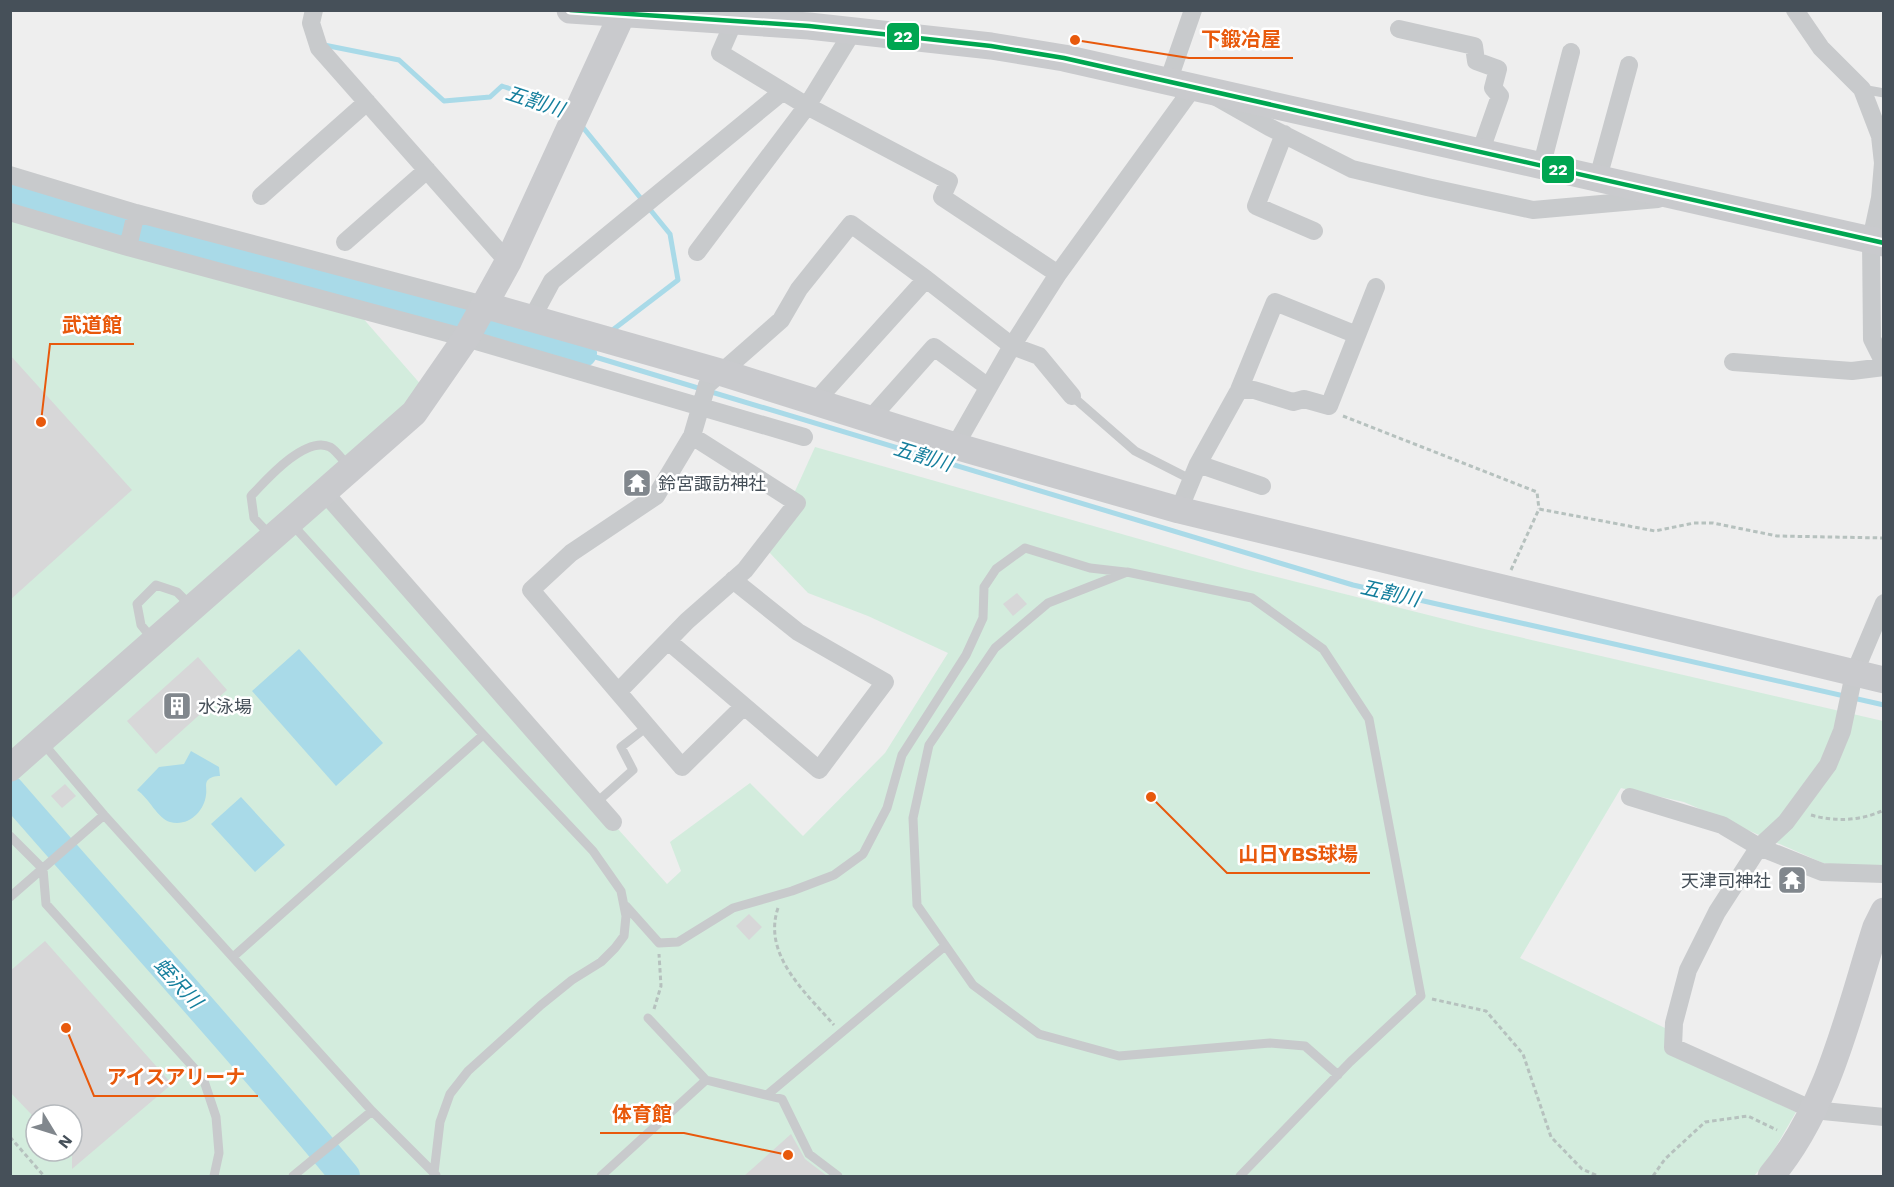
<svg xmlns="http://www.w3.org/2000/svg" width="1894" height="1187" font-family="'Work Sans','Noto Sans JP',sans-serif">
	<rect width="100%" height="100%" fill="#eee"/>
	<path fill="#d3ecdd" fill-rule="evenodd" d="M 11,215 L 354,308 L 423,387 L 317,491 L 667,884 L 681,871 L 670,842 L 750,783 L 803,836 L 885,753 L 948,653 L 868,616 L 808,593 L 768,551 L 815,447 L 1245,569 L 1480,628 L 1883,721 L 1883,870 L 1823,863 L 1684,802 L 1621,788 L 1520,958 L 1665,1028 L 1665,1051 L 1796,1112 L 1770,1157 L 1754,1176 L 11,1176 ZM 36,1115 L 72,1115 L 72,1151 L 36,1151 Z"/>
	<path fill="#a9dae8" d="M 299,649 L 383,743 L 336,786 L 252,691 Z
		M 191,751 L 219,767 L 220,776 C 215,776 210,777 207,781 C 205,785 207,790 206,795 C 204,812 188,827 170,822 C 158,819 149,798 137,790 L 159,767 L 184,764 Z
		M 241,797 L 285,845 L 255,872 L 211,824 Z"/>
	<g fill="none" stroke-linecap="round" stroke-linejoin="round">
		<path stroke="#a9dae8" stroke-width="5" d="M 324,45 L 399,60 L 444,101 L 490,97 L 502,86 C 513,90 566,106 570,111
			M 581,125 L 670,234 L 678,280 L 610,332
			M 593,345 L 582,353 L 1353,585 L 1884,705"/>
		<path stroke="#a9dae8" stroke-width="30" d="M 10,192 L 582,353
			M 10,791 C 122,920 237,1045 345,1176"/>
	</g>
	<path fill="#d7d7d8" d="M 10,355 L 132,490 L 10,600 Z
		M 1017,593 L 1027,604 L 1013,616 L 1003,604 Z
		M 198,657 L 227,690 L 156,754 L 127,721 Z
		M 65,784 L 76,796 L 62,808 L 51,796 Z
		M 1787,870 L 1803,878 L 1798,889 L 1781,882 Z
		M 749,914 L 762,927 L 749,940 L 736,926 Z
		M 45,941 L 172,1084 L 72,1169 L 72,1115 L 32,1115 L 10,1092 L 10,971 Z
		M 791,1134 L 805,1159 L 827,1176 L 744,1176 Z"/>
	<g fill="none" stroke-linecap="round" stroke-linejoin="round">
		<path stroke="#b6c1be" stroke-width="3" stroke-dasharray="4.5 3" stroke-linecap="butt" d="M 1343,416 L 1537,492 L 1539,509
			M 1511,570 L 1539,509 L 1655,531 L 1694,523 L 1713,523 L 1777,536 L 1884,538
			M 1811,815 C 1835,822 1861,821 1884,810
			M 778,908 C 762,955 806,993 834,1025
			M 1432,999 L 1486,1011 L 1523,1054 L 1551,1137 L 1582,1169 L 1598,1176
			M 654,1009 L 661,986 L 659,954
			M 10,1137 L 44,1176
			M 1653,1176 L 1665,1159 L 1705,1122 L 1748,1116 L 1777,1130"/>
		<path stroke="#c8cacc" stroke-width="9" d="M 1862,89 L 1884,93
			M 1072,396 L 1135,451 L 1192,480
			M 291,523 L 478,729 L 593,851 L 621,891 L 626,916 L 624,936 L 615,948 L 601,962 L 572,980 L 541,1005 L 468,1071 L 450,1094 L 440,1122 L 434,1173
			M 271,536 L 254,518 L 251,496 C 267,479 306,435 330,447 C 337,451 344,462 350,468
			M 154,641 L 141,625 L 137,604 L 156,585 L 177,592 L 190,605
			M 42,742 L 104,815 L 372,1111 L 436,1175
			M 597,802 L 633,770 L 621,747 L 648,726
			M 10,836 L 43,869 L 46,904 L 203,1078 L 216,1117 L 219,1153 L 214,1176
			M 10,897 L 104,815
			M 626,906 L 659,943 L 678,942 L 733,908 L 792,891 L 834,875 L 863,854 L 887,808 L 902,755 L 966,655 L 983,618 L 984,587 L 996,569 L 1025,548 L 1090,568 L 1125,572
			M 233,957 L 483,735
			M 648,1018 L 706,1080 L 782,1099 L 809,1154 L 838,1176
			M 767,1095 L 945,946
			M 293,1176 L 372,1111
			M 601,1176 L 706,1080
			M 1240,1176 L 1350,1062 L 1421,996 L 1369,719 L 1323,649 L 1252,598 L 1127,572 L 1048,603 L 995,648 L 929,745 L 913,818 L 917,905 L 973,985 L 1039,1034 L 1119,1056 L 1270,1043 L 1305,1046 L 1338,1075"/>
		<path stroke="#c8cacc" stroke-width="18" d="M 314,10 L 311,23 L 319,48 L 508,262
			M 1795,10 L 1821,48 L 1862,89 L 1880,136 L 1883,163 L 1880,198 L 1871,240 L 1872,339 L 1884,363
			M 734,21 L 720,53 L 807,106 L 949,181 L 942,197 L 1058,274
			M 1399,29 L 1474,46 L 1476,61 L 1498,69 L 1493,88 L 1500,96 L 1481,150
			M 1169,79 L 1193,10
			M 1284,134 L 1256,206 L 1314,231
			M 1542,164 L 1571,52
			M 10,175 L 136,213 L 484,305
			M 1598,178 L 1629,65
			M 261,196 L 367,102
			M 10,212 L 128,247 L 466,338 L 804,437
			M 345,242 L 427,170
			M 128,247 L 136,213
			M 697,252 L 807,106 L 853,31
			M 531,320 L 552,281 L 782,92
			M 1733,362 L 1852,371 L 1884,367
			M 1239,390 L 1254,390 L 1293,402 L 1304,399 L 1329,406 L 1376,287
			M 814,403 L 926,279 L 1012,346 L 1039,356 L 1072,396
			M 870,419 L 934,347 L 988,387
			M 955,446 L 1012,346 L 1058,274 L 1195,85 L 1269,127 L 1352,169 L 1427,187 L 1533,210 L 1658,199
			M 1198,464 L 1262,486
			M 325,493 L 613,822
			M 1179,510 L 1198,464 L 1239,390 L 1275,302 L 1357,335
			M 1884,603 L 1854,674 L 1842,731 L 1828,765 L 1786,822 L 1759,847 L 1717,912 L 1688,970 L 1674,1023 L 1673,1047 L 1813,1110 L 1884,1117
			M 668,641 L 819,770 L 885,682 L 798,632 L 733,580
			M 619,691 L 687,621 L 745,570 L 797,503 L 692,436
			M 744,706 L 682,767 L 531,590 L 571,553 L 656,496 L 692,436 L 707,385 L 781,320 L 799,289 L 851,224 L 926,279
			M 1630,797 L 1722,825 L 1759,847 L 1822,872 L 1884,874"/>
		<path stroke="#c9cacd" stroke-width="27" d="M 570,10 L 809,26 L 991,46 L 1064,58 L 1884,243
			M 484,305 L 720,372 L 955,446 L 1179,510 L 1884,680
			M 10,768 L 414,413 L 466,338 L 508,262 L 624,10
			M 1771,1176 C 1829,1107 1849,1011 1876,927 L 1884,911"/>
		<g stroke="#fff" stroke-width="9">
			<path id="bus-1" d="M 570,10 L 809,26 L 991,46 L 1064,58 L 1884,243"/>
		</g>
		<use href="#bus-1" stroke="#00a651" stroke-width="4.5"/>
	</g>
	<defs>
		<g id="temple-square" transform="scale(1.5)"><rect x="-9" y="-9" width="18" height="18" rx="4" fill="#81878d" stroke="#fff"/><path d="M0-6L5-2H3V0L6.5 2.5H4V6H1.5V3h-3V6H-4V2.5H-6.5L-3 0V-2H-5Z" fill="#fff"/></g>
		<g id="building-square" transform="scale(1.5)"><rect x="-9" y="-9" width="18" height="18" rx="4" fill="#81878d" stroke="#fff"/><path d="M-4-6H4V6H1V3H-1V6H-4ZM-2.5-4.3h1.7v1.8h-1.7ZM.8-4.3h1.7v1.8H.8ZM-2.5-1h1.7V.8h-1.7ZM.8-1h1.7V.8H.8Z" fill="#fff"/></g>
	</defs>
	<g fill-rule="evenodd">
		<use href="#temple-square" x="637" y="483"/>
		<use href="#building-square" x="177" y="706"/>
		<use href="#temple-square" x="1792" y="880"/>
	</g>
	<g text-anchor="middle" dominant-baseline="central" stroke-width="5" stroke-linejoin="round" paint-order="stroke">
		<g font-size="18" fill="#465059" stroke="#fff" text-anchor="start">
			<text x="658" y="483">鈴宮諏訪神社</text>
			<text x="198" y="706">水泳場</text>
			<text x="1771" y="880" text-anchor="end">天津司神社</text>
		</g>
		<g font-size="20" font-style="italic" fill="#157f9d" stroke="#fff">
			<text transform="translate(535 101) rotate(18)">五割川</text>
			<text transform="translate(923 456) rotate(17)">五割川</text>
			<text transform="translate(1390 593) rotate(13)">五割川</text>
			<text transform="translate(178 983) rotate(47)">蛭沢川</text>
		</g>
	</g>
	<path fill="none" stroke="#e8590c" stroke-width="2" d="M1075 40L1189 58H1293M41 422L50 344H134M1151 797L1227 873H1370M66 1028L94 1096H258M788 1155L684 1133H600"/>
	<g fill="#e8590c" stroke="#fff" stroke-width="2">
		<circle cx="1075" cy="40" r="6"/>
		<circle cx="41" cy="422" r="6"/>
		<circle cx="1151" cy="797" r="6"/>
		<circle cx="66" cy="1028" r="6"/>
		<circle cx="788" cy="1155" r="6"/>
	</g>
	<g font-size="20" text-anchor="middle" font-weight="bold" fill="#e8590c" stroke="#fff" stroke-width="5" stroke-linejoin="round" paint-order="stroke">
		<text x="1241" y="46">下鍛冶屋</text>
		<text x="92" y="332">武道館</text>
		<text x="1298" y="861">山日YBS球場</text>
		<text x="176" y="1084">アイスアリーナ</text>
		<text x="642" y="1121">体育館</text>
	</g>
	<g stroke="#fff" stroke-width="2">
		<rect x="886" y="22" width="34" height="29" rx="6" fill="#00a651"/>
		<rect x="1541" y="155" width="34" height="29" rx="6" fill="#00a651"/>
	</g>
	<g font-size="16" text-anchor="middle" font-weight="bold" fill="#fff">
		<text x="903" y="42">22</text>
		<text x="1558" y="175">22</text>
	</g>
	<rect width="1894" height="1187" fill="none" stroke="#465059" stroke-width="24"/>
	<g transform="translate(54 1133) rotate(128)"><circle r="28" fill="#ffffff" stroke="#b5b9bd" stroke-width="1.5"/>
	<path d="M0-4.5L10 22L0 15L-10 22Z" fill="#81878d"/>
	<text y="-9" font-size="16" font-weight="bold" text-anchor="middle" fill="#465059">N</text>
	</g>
</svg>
